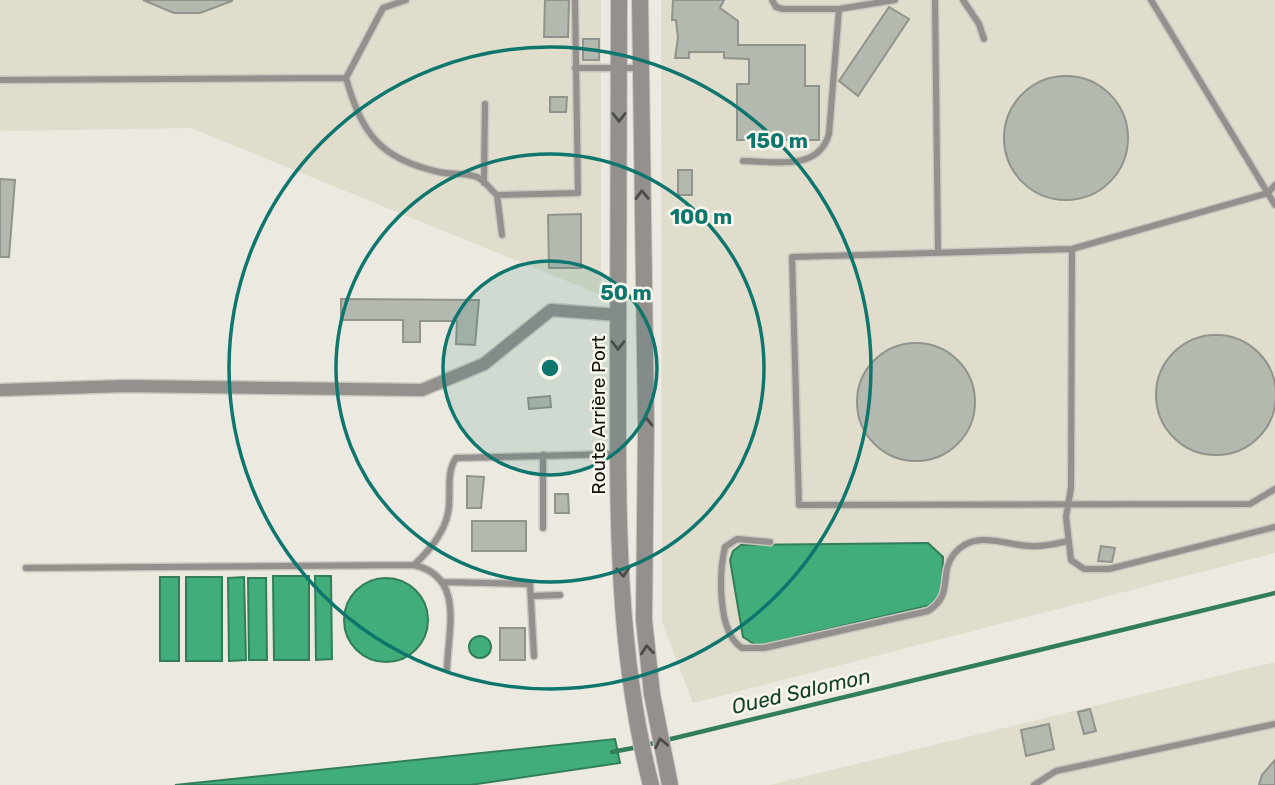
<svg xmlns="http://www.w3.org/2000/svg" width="1275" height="785" font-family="Rubik,sans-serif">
	<rect width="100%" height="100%" fill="#ebe9e0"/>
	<path fill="#e0ddcc" d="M 0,0 L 601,0 L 601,295 L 191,128 L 0,131 Z
		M 661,0 L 1275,0 L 1275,553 L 693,703 L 662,622 Z
		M 1275,662 L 1275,785 L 770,785 Z"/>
	<path fill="#41ad7a" stroke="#337e5a" stroke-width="2" d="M 928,543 L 943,557 L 942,594 L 935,604 L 757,646 L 743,637 L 730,560 L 733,551 L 741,545 Z
		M 273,576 L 309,576 L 309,660 L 274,660 Z
		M 315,576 L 331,576 L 332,659 L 316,660 Z
		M 160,577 L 179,577 L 179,661 L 160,661 Z
		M 186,577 L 222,577 L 222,661 L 186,661 Z
		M 244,577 L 246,660 L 229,661 L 228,578 Z
		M 248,578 L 266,578 L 267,660 L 249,660 Z
		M344 620a42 42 0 1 1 84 0a42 42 0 1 1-84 0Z
		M469 647a11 11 0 1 1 22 0a11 11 0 1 1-22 0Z
		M 615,739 L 620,763 L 470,785 L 175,785 Z"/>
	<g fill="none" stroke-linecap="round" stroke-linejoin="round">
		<path stroke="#337e5a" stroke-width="4.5" d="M 646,745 L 1275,593
			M 612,752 L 638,747"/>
	</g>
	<path fill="#b4b9b0" stroke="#90948c" stroke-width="2" d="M 143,0 L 232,0 L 232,1 L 200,13 L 174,13 Z
		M 545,0 L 569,0 L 568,37 L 544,37 Z
		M 673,0 L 724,0 L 720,8 L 738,21 L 738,45 L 805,45 L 805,86 L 819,86 L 819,140 L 737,140 L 737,84 L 749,84 L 749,59 L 724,58 L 724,52 L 689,52 L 689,58 L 675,58 L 678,38 L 676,20 L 672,20 Z
		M 889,7 L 909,19 L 858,96 L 839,81 Z
		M 583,39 L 599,39 L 599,60 L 583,60 Z
		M1004 138a62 62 0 1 1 124 0a62 62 0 1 1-124 0Z
		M 550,97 L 567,97 L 566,112 L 550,112 Z
		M 678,170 L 692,170 L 692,195 L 678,195 Z
		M 0,179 L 15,180 L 9,257 L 0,257 Z
		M 581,214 L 581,268 L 549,268 L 548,215 Z
		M 341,299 L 479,300 L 475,345 L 456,344 L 457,321 L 420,321 L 420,342 L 403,342 L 403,320 L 341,320 Z
		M1156 395a60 60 0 1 1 120 0a60 60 0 1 1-120 0Z
		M857 402a59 59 0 1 1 118 0a59 59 0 1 1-118 0Z
		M 550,396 L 551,407 L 529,409 L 528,398 Z
		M 467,476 L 484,477 L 481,508 L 467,508 Z
		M 555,494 L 568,494 L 569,513 L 555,513 Z
		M 472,521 L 526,521 L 526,551 L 472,551 Z
		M 1101,546 L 1115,548 L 1112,562 L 1098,561 Z
		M 500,628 L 525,628 L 525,660 L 500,660 Z
		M 1090,709 L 1096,731 L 1084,734 L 1078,712 Z
		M 1049,724 L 1054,749 L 1026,756 L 1021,730 Z
		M 1275,760 L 1275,785 L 1259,785 L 1262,775 Z"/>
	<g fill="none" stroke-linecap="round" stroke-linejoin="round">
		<g stroke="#c8c7bf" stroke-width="9">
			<path id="service" d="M 406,0 L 383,8 L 346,78 C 362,134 380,159 439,172 C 450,175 466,172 477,177 C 484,180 491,190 497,195 L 578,193 L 575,0
				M 772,0 L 776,7 L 783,9 L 839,9 L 895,0
				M 935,0 L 938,251
				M 963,0 L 979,24 L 984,39
				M 1151,0 L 1275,205
				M 575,68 L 638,68
				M 0,80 L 346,78
				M 743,161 C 775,161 818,172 829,134 L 839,9
				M 484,183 L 485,104
				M 1275,185 L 1268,193 L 1072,249 L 792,257 L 799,505 L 1250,504 L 1275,489
				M 497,195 L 502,235
				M 1072,249 L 1071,488 L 1066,517 L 1071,560 L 1084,569 L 1109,569 L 1275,527
				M 543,455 L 543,528
				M 770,542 L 737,539 L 725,547 C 719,573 717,632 742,648 L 764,648 L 928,611 C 955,594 938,574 954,554 C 974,529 1004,545 1030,546 C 1043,547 1055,544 1068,541
				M 414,565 C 465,577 448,629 447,669
				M 26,568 L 414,565 C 428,552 444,533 448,513 C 452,495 445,474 456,458 L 616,454
				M 443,582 L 530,584 L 534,656
				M 532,596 L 560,595
				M 1034,785 L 1056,771 L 1275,724"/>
		</g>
		<g stroke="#c8c7bf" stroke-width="15">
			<path id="minor" d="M 0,390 L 125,386 L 422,390 L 484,364 L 551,310 L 619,315"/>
		</g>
		<g stroke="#c8c7bf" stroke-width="18">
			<path id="tertiary" d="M 619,0 C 619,120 619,240 618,359 C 618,501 615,647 651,785
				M 640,0 L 646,426 L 644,620 L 652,694 L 670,785"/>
		</g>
		<use href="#service" stroke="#93908d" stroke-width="6"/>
		<use href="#minor" stroke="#93908d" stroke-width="12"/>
		<use href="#tertiary" stroke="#93908d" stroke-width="16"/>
	</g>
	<defs><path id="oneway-chevron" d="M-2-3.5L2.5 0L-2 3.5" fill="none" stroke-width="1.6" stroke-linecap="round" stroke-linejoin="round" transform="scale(1.75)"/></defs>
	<g stroke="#4d4b48">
		<use href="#oneway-chevron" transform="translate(619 117) rotate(90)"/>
		<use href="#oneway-chevron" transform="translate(642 195) rotate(-91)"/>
		<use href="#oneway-chevron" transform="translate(618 345) rotate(90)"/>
		<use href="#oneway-chevron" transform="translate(646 422) rotate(-91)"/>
		<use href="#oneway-chevron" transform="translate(623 572) rotate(87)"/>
		<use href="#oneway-chevron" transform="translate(647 650) rotate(-96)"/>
		<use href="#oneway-chevron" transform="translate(661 743) rotate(-102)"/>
	</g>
	<circle cx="550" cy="368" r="107" fill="#0f766e" fill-opacity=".12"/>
	<g fill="none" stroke="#0f766e" stroke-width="3.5">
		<circle cx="550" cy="368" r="107"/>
		<circle cx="550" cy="368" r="214"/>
		<circle cx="550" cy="368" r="321"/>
	</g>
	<g text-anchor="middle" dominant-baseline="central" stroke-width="5" stroke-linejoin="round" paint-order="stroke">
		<g font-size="19" fill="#13120f" stroke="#f8f6ed">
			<text transform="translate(598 415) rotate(-90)">Route Arrière Port</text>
		</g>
		<g font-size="21" font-style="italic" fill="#133f2a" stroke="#f8f6ed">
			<text transform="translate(801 691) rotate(-13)">Oued Salomon</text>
		</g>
	</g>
	<circle cx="550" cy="368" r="10" fill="#0f766e" stroke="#f8f6ed" stroke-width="3.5"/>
	<g font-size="21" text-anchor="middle" font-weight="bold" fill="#0f766e" stroke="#f8f6ed" stroke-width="5" stroke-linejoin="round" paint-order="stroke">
		<text x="777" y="148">150 m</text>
		<text x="701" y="224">100 m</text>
		<text x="626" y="300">50 m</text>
	</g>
</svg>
